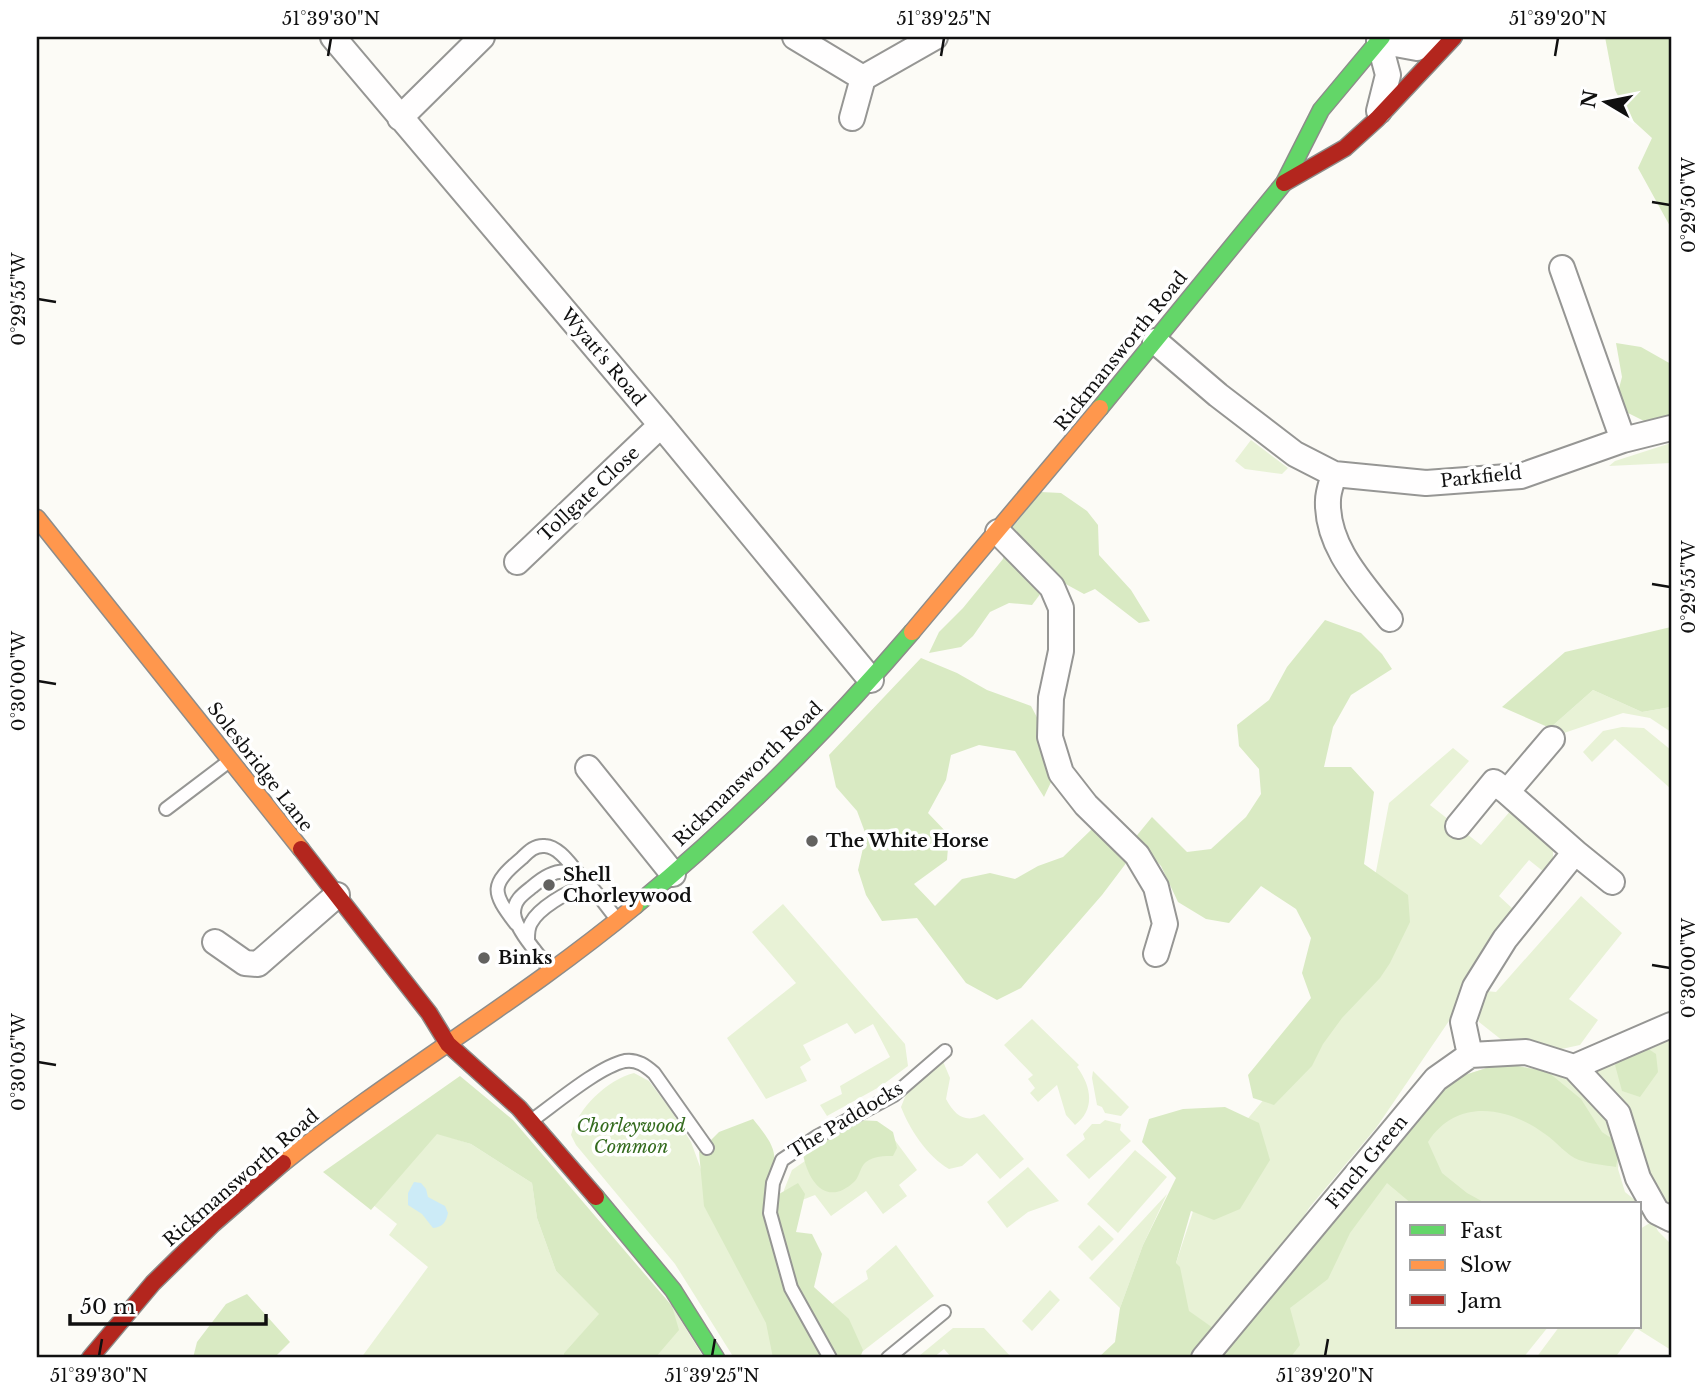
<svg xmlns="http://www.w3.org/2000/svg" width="1708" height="1395" font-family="'Libre Baskerville',serif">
	<rect width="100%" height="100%" fill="#fcfbf6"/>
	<path fill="#e8f2d6" d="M 1251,440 L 1288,468 L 1282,474 L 1245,469 L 1235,461 Z
		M 1671,443 L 1671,463 L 1609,466 L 1615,461 Z
		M 1593,690 L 1642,712 L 1671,707 L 1671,732 L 1650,718 L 1623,713 L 1564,733 L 1550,728 Z
		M 1622,727 L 1644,728 L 1671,750 L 1671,789 L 1615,739 L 1592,762 L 1583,752 L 1603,731 Z
		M 1453,748 L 1469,761 L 1430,805 L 1481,845 L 1512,809 L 1540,834 L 1553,849 L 1553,864 L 1544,872 L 1529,860 L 1499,896 L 1513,909 L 1476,966 L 1449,1021 L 1376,1128 L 1309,1208 L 1275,1264 L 1219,1332 L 1186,1310 L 1176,1263 L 1208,1166 L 1353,993 L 1389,803 Z
		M 1581,896 L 1622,933 L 1569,999 L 1598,1020 L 1580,1045 L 1557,1050 L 1535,1041 L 1503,1041 L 1479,1022 L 1481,1001 L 1486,991 L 1496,992 Z
		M 783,904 L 905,1044 L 908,1066 L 881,1086 L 827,1116 L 820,1105 L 842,1094 L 840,1086 L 890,1057 L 873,1024 L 855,1034 L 847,1023 L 803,1045 L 811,1060 L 800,1067 L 807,1081 L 766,1099 L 727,1038 L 796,983 L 752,932 Z
		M 1032,1019 L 1079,1065 L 1077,1067 C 1092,1087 1095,1110 1075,1125 L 1066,1115 L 1057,1085 L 1038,1102 L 1030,1093 L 1035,1088 L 1028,1079 L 1033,1075 L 1004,1045 Z
		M 1671,1040 L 1671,1207 L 1650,1178 L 1592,1073 Z
		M 942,1059 L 950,1078 L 946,1099 C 955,1116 966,1124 984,1114 L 1024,1159 L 1000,1179 L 977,1153 L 962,1166 L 949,1169 C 927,1156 910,1130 901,1107 L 907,1092 Z
		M 1502,1063 L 1556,1073 L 1584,1089 L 1606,1113 L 1620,1144 L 1618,1169 L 1625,1192 L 1650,1212 L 1640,1216 L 1640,1204 L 1398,1204 L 1398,1327 L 1548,1327 L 1523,1358 L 1260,1358 L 1262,1300 L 1310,1252 L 1346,1198 L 1465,1075 Z
		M 1093,1071 L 1129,1107 L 1121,1116 L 1105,1113 L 1102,1107 L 1097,1105 L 1092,1078 Z
		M 634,1073 L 649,1081 L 670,1109 L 691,1142 L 702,1172 L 805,1358 L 734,1358 L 675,1264 L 576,1145 L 571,1135 C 578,1108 607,1080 634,1073 Z
		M 1105,1120 L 1121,1124 L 1120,1130 L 1131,1141 L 1089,1179 L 1066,1155 L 1085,1139 L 1083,1134 L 1092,1124 L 1100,1124 Z
		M 857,1125 L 888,1131 L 917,1170 L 899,1185 L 907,1196 L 883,1214 L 866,1191 L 831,1216 L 815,1195 L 784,1207 L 784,1190 L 792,1170 Z
		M 437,1133 L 471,1144 L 532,1183 L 537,1218 L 556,1271 L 600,1314 L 564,1353 L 564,1358 L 361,1358 L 428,1267 L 389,1235 L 397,1224 L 372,1204 Z
		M 1135,1150 L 1167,1177 L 1118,1233 L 1087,1204 Z
		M 1028,1167 L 1059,1201 L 1028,1212 L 1007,1228 L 987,1202 Z
		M 1167,1194 L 1143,1245 L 1120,1308 L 1089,1278 Z
		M 1653,1221 L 1658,1231 L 1671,1244 L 1671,1350 L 1636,1328 L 1615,1358 L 1536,1358 L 1559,1327 L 1640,1327 L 1640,1229 Z
		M 1099,1225 L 1114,1239 L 1092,1261 L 1078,1247 Z
		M 896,1245 L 934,1296 L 854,1358 L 822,1311 L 868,1279 L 866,1271 Z
		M 1050,1290 L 1060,1300 L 1032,1331 L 1022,1321 Z
		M 672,1306 L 704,1358 L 620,1358 Z
		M 953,1328 L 984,1328 L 1012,1358 L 952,1358 L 944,1349 L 933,1358 L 920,1358 L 919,1356 Z"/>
	<path fill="#d9eac3" d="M 1605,37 L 1671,37 L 1671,228 L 1638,168 L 1652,138 L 1629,117 L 1615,90 Z
		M 1616,343 L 1641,347 L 1671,364 L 1671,418 L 1646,422 L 1628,413 L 1618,392 L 1622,377 Z
		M 1041,492 L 1061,493 L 1087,511 L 1098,525 L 1099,555 L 1131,590 L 1150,621 L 1139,623 L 1095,589 L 1084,594 L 1062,582 L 1044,589 L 1032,605 L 1009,603 L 990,612 L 973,636 L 961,647 L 929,653 L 939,632 L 963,608 L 1003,559 L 1007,534 Z
		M 1325,620 L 1361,633 L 1382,654 L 1392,669 L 1351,695 L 1333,727 L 1324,767 L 1351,767 L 1374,792 L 1364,864 L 1408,895 L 1410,922 L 1390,963 L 1380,978 L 1342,1018 L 1323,1044 L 1312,1066 L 1274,1105 L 1253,1098 L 1248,1075 L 1311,998 L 1302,973 L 1311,938 L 1296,909 L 1261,886 L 1229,923 L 1206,919 L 1178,902 L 1161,866 L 1134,839 L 1152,817 L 1187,852 L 1211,849 L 1246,817 L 1261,794 L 1259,769 L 1239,746 L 1237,725 L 1269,700 L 1287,667 Z
		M 1671,627 L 1671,707 L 1642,712 L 1593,690 L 1550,728 L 1502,707 L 1565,652 Z
		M 921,658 L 957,673 L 987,690 L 1031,706 L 1040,723 L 1053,778 L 1044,797 L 1015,751 L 979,745 L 951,755 L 946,780 L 928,813 L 949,835 L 947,860 L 914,884 L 935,906 L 962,879 L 990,873 L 1015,879 L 1038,866 L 1063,857 L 1092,829 L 1130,858 L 1102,895 L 1021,988 L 997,1000 L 966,983 L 917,918 L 882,921 L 866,895 L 858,870 L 866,835 L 857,811 L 836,787 L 829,755 Z
		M 1644,1046 L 1656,1054 L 1658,1072 L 1640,1097 L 1622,1091 L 1615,1065 L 1625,1052 Z
		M 1502,1063 L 1548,1072 L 1581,1099 L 1602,1132 L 1620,1144 L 1616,1167 C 1605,1165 1590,1164 1579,1160 C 1567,1156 1556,1141 1545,1134 C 1507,1106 1456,1098 1428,1142 L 1442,1173 L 1467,1193 L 1487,1204 L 1412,1204 L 1387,1183 L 1350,1233 L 1328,1279 L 1290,1308 L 1300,1345 L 1290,1358 L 1213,1358 L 1253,1309 L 1309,1254 L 1346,1198 L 1430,1097 L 1465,1075 Z
		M 460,1076 L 513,1120 L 672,1306 L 679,1330 L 655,1358 L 564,1358 L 564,1353 L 599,1314 L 556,1271 L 537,1218 L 532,1183 L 471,1144 L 437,1134 L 371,1210 L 323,1172 Z
		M 1225,1107 L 1259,1123 L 1270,1160 L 1240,1209 L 1214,1220 L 1191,1211 L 1176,1263 L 1180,1267 L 1189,1311 L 1219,1332 L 1196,1358 L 1098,1358 L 1115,1342 L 1120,1308 L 1143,1245 L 1176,1178 L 1142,1142 L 1149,1119 L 1183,1109 Z
		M 753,1119 C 778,1150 778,1153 769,1192 L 779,1194 L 798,1183 L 805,1194 L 796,1232 L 812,1234 L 822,1254 L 814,1287 L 849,1319 L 863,1350 L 860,1358 L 773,1358 L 766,1323 L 704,1206 L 699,1152 L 719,1132 Z
		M 858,1120 L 877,1121 L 893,1132 L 897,1148 L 893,1156 C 884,1156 874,1156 866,1162 C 860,1167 860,1175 855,1181 C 827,1208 808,1182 803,1154 Z
		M 247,1294 L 290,1342 L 274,1358 L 193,1358 L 197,1342 L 226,1304 Z"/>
	<path fill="#ccebf7" d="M 414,1182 L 421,1183 L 426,1189 L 428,1197 L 445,1206 L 448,1213 C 446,1222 443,1227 433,1228 L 422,1214 L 408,1205 L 408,1193 Z"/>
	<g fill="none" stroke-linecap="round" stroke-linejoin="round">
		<g stroke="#969694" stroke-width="16">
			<path id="lane" d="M 166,809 L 228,762
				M 516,924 C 491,891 490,885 522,858 C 529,851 535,845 545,846 C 559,847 570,864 578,873
				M 528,939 C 528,933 528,928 531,923 C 538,909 567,891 582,888 L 594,893
				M 549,968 C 539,955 515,929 514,913 C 514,900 523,894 532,887 C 573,850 590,886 616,918
				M 531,1121 C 555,1104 598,1067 625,1061 C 637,1059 646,1066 654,1073 L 707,1148
				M 830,1358 L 791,1288 L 770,1213 L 773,1183 L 782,1160 L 818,1136 L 894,1095 L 945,1051
				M 888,1358 L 944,1312"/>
		</g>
		<g stroke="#969694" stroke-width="28">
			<path id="street" d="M 333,37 L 661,425 L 871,680
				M 795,37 L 863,78
				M 1379,41 L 1417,48 L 1440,37
				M 1379,111 L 1388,75 L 1379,41
				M 400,118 L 482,37
				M 852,118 L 863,78 L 935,37
				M 1562,268 L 1623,440
				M 1155,341 L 1218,395 L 1295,454 L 1334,474 L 1426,483 L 1521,476 L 1623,440 L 1671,428
				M 1334,474 C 1332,482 1328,492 1328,500 C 1326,547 1363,584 1390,619
				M 998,532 L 1052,587 L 1061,608 L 1061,651 L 1051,698 L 1050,737 L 1061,773 L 1086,805 L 1137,855 L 1156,887 L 1165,924 L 1156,954
				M 517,562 L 661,425
				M 588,768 L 673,874
				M 1458,826 L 1494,782 L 1507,792
				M 1575,852 L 1612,882
				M 215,942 L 245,963 L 258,964 L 337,895
				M 1470,1055 L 1463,1022 L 1475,987 L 1505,939 L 1575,852 L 1507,792 L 1552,739
				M 1574,1067 L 1671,1025
				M 1204,1358 L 1436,1079 L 1470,1055 L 1526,1052 L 1574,1067 L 1618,1114 L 1638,1178 L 1657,1212 L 1671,1219"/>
		</g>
		<g stroke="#8d8c8a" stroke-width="19">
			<path id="fast" d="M 1100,408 L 1284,183 L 1321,110 L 1382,37
				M 635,906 C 735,824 828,730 912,632
				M 596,1197 L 673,1290 L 716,1358"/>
		</g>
		<g stroke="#8d8c8a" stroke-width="19">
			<path id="slow" d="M 37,518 L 301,849
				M 912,632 L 1100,408
				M 283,1163 C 397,1072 523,999 635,906"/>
		</g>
		<g stroke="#8d8c8a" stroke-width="19">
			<path id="jam" d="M 1284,183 L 1345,148 L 1377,119 L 1454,37
				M 301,849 L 429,1013 L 448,1044 L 519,1108 L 596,1197
				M 90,1358 L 153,1283 L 213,1224 L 283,1163"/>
		</g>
		<use href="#lane" stroke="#fffefe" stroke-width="12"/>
		<use href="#street" stroke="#fffefe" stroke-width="24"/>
		<use href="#fast" stroke="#63d668" stroke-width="16"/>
		<use href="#slow" stroke="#ff974d" stroke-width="16"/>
		<use href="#jam" stroke="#b3261e" stroke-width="16"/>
	</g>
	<path fill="none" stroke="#101010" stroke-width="2.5" d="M 328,56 L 331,38M 941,56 L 944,38M 1555,56 L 1558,38M 1652,202 L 1670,205M 38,299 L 56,302M 1652,584 L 1670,587M 38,681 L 56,684M 1652,965 L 1670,968M 38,1062 L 56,1065M 99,1356 L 102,1339M 712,1356 L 715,1339M 1325,1356 L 1328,1339"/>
	<g fill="#636260" stroke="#fff" stroke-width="2.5">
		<circle cx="812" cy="841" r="7"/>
		<circle cx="549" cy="885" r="7"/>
		<circle cx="484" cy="958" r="7"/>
	</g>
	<g text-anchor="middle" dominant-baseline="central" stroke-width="7" stroke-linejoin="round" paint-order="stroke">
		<g font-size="18" fill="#101010" stroke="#fff">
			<text transform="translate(1121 351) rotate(-51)">Rickmansworth Road</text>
			<text transform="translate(603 357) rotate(50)">Wyatt's Road</text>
			<text transform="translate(1481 477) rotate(-6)">Parkfield</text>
			<text transform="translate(589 494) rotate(-43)">Tollgate Close</text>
			<text transform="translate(260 767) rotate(52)">Solesbridge Lane</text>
			<text transform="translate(748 774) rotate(-44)">Rickmansworth Road</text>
			<text transform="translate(846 1120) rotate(-31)">The Paddocks</text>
			<text transform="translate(1367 1162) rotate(-50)">Finch Green</text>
			<text transform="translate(241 1178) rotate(-41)">Rickmansworth Road</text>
		</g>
		<g font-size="18" font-weight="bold" fill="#101010" stroke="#fff" text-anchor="start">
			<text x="826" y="841">The White Horse</text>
			<text x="563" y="875">Shell<tspan x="563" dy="21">Chorleywood</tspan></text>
			<text x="498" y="958">Binks</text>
		</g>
		<g font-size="18" font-style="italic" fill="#346b1e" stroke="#fff">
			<text x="631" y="1126">Chorleywood<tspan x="631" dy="21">Common</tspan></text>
		</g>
	</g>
	<rect width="1708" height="1395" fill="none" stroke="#ffffff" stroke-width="77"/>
	<rect x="1396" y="1202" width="245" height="126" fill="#ffffff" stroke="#9f9f9f" stroke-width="2"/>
	<rect x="1410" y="1225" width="35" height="10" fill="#63d668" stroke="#9f9f9f" stroke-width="2"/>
	<text x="1460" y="1238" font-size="21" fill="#101010">Fast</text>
	<rect x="1410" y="1260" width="35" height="10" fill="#ff974d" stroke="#9f9f9f" stroke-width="2"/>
	<text x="1460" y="1272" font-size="21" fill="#101010">Slow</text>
	<rect x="1410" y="1295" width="35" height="10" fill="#b3261e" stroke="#9f9f9f" stroke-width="2"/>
	<text x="1460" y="1308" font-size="21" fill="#101010">Jam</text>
	<g transform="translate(1606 102) rotate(280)" stroke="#ffffff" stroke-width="5" paint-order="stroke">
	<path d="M0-5L12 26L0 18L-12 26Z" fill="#101010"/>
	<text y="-10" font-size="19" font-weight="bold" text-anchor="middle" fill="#101010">N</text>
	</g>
	<path d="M70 1314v10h196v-10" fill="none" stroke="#101010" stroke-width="3.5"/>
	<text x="80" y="1314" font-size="21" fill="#101010" stroke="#ffffff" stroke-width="5" paint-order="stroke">50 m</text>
	<rect x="38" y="38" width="1632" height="1318" fill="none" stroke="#101010" stroke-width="2.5"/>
	<g font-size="18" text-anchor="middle" fill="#101010">
		<text x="331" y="25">51°39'30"N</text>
		<text x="944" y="25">51°39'25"N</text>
		<text x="1558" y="25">51°39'20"N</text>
		<text transform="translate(1689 205) rotate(-90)" y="6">0°29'50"W</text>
		<text transform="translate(19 299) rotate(-90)" y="6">0°29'55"W</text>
		<text transform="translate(1689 587) rotate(-90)" y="6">0°29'55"W</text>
		<text transform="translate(19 681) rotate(-90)" y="6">0°30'00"W</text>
		<text transform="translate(1689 968) rotate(-90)" y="6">0°30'00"W</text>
		<text transform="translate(19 1062) rotate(-90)" y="6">0°30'05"W</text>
		<text x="99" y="1382">51°39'30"N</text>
		<text x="712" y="1382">51°39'25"N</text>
		<text x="1325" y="1382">51°39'20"N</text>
	</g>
</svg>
